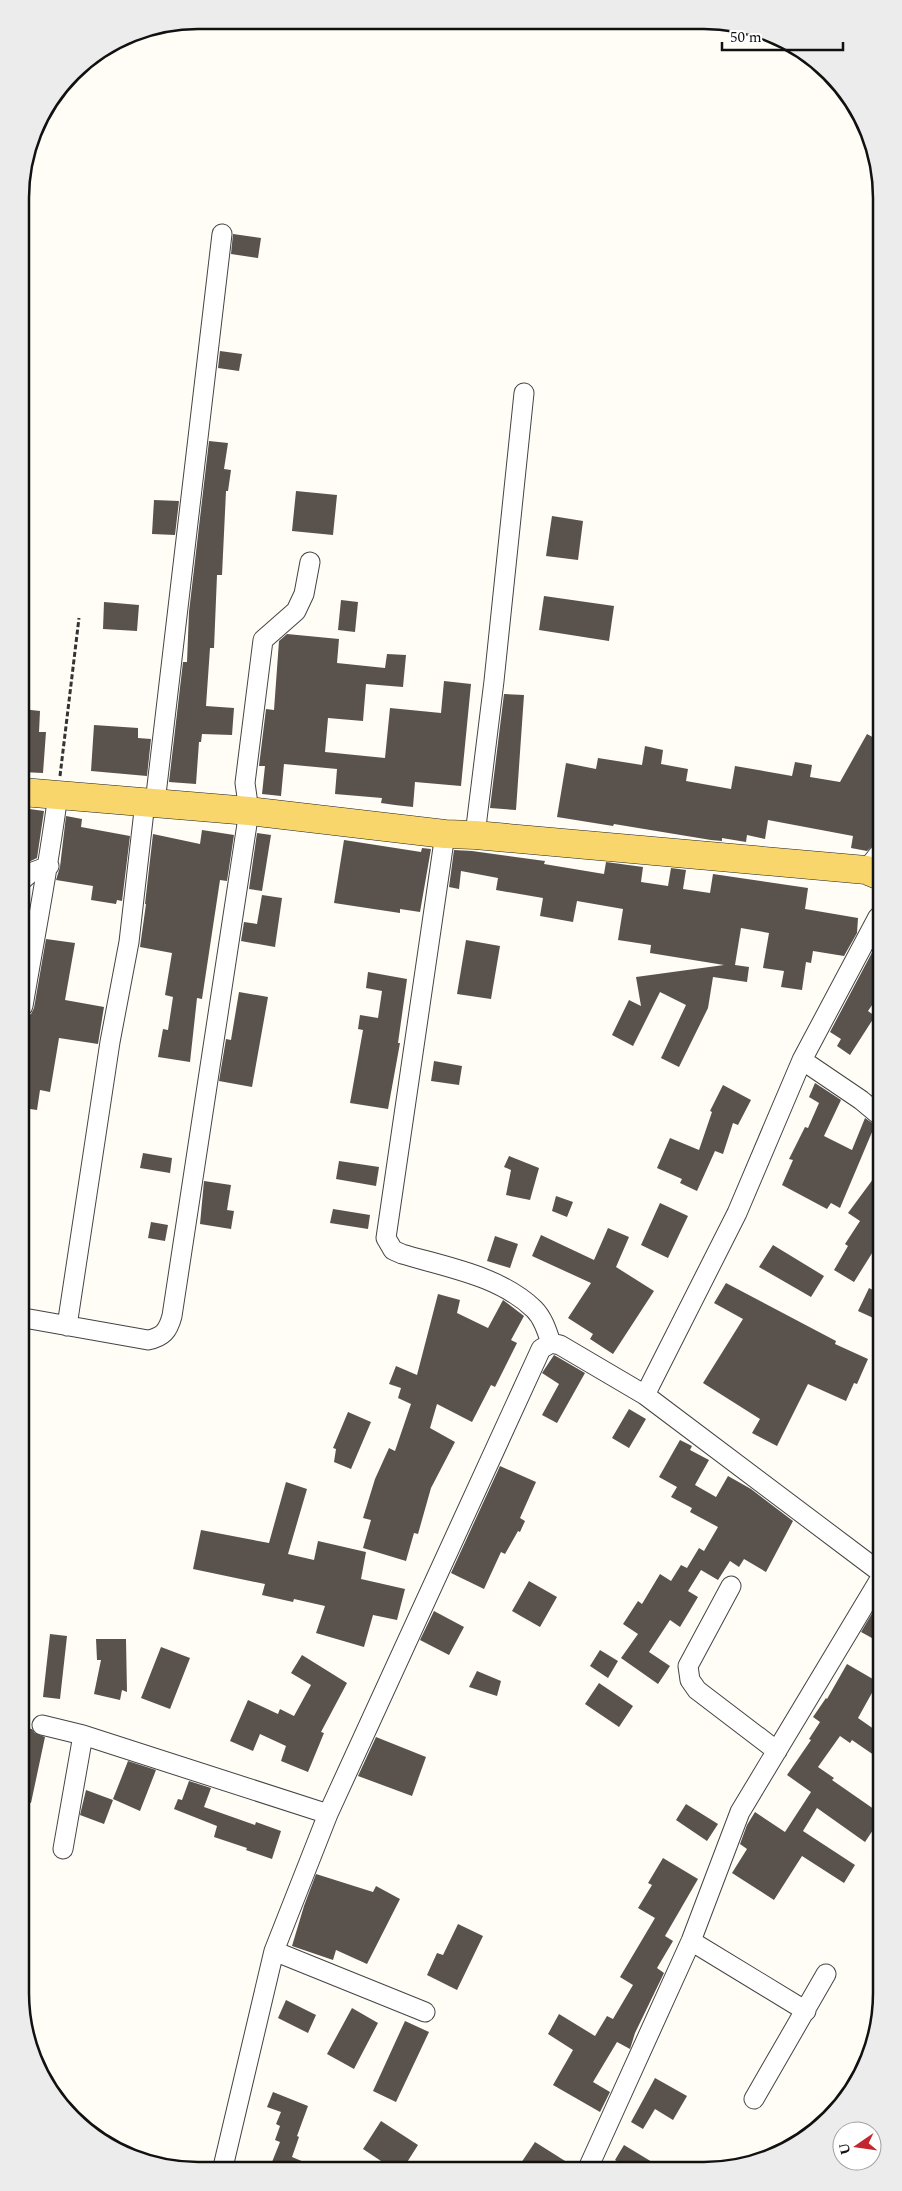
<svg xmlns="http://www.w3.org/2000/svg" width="902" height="2191" font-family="Spectral,serif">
	<rect width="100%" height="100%" fill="#fffdf5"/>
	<path fill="#5a524d" d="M 233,234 L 261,238 L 258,258 L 231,254 Z
		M 220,351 L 242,354 L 239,371 L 218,368 Z
		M 209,441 L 228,443 L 224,469 L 231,470 L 228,491 L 226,491 L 222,575 L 217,575 L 214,648 L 210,648 L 206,706 L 234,708 L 232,735 L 202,734 L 201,742 L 199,742 L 196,784 L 169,782 L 183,662 L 187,662 L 189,612 Z
		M 296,491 L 337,495 L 333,535 L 292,531 Z
		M 154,500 L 179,501 L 175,535 L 152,534 Z
		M 552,516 L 583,521 L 578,560 L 546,556 Z
		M 544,596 L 614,606 L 609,641 L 539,630 Z
		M 341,600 L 358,602 L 355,632 L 338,630 Z
		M 104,602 L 139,605 L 137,631 L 103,629 Z
		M 287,634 L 339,639 L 337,663 L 385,668 L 387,654 L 406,655 L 403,687 L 366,684 L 363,721 L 328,718 L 325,752 L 385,758 L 390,708 L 441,713 L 444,681 L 471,684 L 461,786 L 415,782 L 413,807 L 395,805 L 381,803 L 382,798 L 335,794 L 337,769 L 284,764 L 281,796 L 262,794 L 265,766 L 259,766 L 266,709 L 274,710 L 279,641 Z
		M 504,694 L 524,695 L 516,810 L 490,808 Z
		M 22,709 L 40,711 L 39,732 L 46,732 L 43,773 L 22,772 Z
		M 94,725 L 138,728 L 138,738 L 151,739 L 147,776 L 91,771 Z
		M 867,734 L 878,740 L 878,837 L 875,844 L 867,851 L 851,848 L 853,836 L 768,820 L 765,839 L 747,835 L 746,842 L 722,838 L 722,841 L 711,840 L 614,824 L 613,826 L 557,817 L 566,763 L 596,769 L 598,758 L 642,765 L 645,746 L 663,750 L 661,764 L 688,769 L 686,781 L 731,789 L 735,766 L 792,776 L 795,762 L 812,765 L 810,777 L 840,782 Z
		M 22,808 L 44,811 L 37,858 L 22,865 Z
		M 66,816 L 82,819 L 81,827 L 130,836 L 122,901 L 117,900 L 116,904 L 91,900 L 93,886 L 56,880 L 60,867 Z
		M 202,830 L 234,835 L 227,881 L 220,880 L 202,999 L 197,998 L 190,1062 L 158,1057 L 163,1029 L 168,1030 L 173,997 L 165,995 L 172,953 L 140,947 L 146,904 L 145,904 L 153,834 L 200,844 Z
		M 257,833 L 271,835 L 262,891 L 249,889 Z
		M 344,840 L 421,852 L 422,848 L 431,849 L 420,912 L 400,909 L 400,913 L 334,903 Z
		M 454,850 L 472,851 L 545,861 L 544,864 L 604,874 L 606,862 L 643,867 L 641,882 L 668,886 L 671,868 L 686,870 L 683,889 L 710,893 L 713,874 L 808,888 L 805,909 L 858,918 L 857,933 L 844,956 L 813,951 L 811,963 L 806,962 L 802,990 L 781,987 L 784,971 L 763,968 L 769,933 L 741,928 L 735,965 L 749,967 L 747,982 L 713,977 L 708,1008 L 679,1067 L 661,1058 L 686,1005 L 660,992 L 633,1046 L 612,1035 L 629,1000 L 641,1006 L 636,977 L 724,965 L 650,953 L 651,945 L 618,940 L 623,909 L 577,901 L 573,922 L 540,916 L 543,898 L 496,890 L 498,878 L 461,871 L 459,889 L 449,887 Z
		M 262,895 L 282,898 L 275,947 L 241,941 L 244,922 L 257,924 Z
		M 46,939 L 75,943 L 65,1000 L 104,1007 L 98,1044 L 59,1038 L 50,1092 L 40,1090 L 37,1110 L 23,1108 L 23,1057 L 29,1017 L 25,1017 L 31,1014 L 34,1008 Z
		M 466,940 L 500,946 L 491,999 L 457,994 Z
		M 876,945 L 878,947 L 879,995 L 868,1011 L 875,1016 L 850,1055 L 837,1046 L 841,1039 L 830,1032 Z
		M 368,972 L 407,979 L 398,1043 L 400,1043 L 388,1109 L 350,1103 L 363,1030 L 358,1029 L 360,1015 L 378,1018 L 382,991 L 366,988 Z
		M 239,992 L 268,997 L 252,1087 L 219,1081 L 226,1039 L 231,1040 Z
		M 434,1061 L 462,1066 L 459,1085 L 431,1081 Z
		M 815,1083 L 841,1100 L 824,1136 L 852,1150 L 865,1118 L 875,1125 L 840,1208 L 831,1203 L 827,1209 L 782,1185 L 793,1160 L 789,1159 L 805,1127 L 808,1128 L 819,1103 L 809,1097 Z
		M 723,1085 L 751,1100 L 738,1125 L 733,1123 L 723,1154 L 715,1151 L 697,1191 L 680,1183 L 682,1179 L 657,1168 L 670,1138 L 699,1150 L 712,1112 L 710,1111 Z
		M 143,1153 L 172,1158 L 170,1173 L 140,1168 Z
		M 509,1156 L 539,1168 L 530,1200 L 506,1195 L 511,1170 L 504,1167 Z
		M 339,1161 L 379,1167 L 376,1186 L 336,1179 Z
		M 879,1171 L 879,1242 L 854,1282 L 834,1270 L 848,1246 L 845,1244 L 860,1221 L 848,1213 Z
		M 204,1181 L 231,1185 L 227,1210 L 234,1211 L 231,1229 L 200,1224 Z
		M 556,1196 L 573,1202 L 567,1217 L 552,1211 Z
		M 660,1203 L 688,1216 L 668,1258 L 641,1245 Z
		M 333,1209 L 370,1215 L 368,1229 L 330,1223 Z
		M 151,1222 L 168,1225 L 165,1241 L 148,1238 Z
		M 608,1228 L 629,1237 L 616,1267 L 654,1291 L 613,1354 L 590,1339 L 593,1334 L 568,1318 L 591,1283 L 532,1256 L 541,1235 L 594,1260 Z
		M 495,1236 L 518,1244 L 510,1268 L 487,1261 Z
		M 773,1245 L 824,1276 L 811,1297 L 759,1267 Z
		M 726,1283 L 836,1341 L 835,1344 L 868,1359 L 857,1384 L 854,1383 L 846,1401 L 808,1384 L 777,1446 L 752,1433 L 760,1419 L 703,1383 L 743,1319 L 714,1303 Z
		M 869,1288 L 879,1293 L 880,1321 L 858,1311 Z
		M 438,1294 L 460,1300 L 457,1313 L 488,1328 L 503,1300 L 524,1316 L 511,1340 L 517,1343 L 495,1387 L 491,1385 L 472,1422 L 437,1404 L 430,1428 L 455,1442 L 431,1488 L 418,1534 L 414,1533 L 406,1561 L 363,1548 L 371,1520 L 363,1518 L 375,1479 L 389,1448 L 395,1451 L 411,1404 L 398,1398 L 401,1388 L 389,1384 L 396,1366 L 417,1375 Z
		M 554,1355 L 585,1373 L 557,1423 L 542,1415 L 559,1384 L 542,1373 Z
		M 629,1409 L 646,1419 L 629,1448 L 612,1438 Z
		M 348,1412 L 371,1422 L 351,1469 L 334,1462 L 336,1449 L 333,1448 Z
		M 680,1440 L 692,1446 L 690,1450 L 709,1460 L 695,1485 L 716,1497 L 728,1476 L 751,1489 L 793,1521 L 766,1572 L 744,1559 L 739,1567 L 730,1561 L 718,1580 L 701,1570 L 688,1591 L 698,1597 L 680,1627 L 670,1620 L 649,1652 L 670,1666 L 658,1684 L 621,1658 L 638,1634 L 623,1624 L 638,1601 L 642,1604 L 660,1574 L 671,1581 L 681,1565 L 687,1568 L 699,1548 L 704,1551 L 718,1527 L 690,1512 L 692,1508 L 671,1497 L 677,1487 L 659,1477 Z
		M 500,1466 L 536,1482 L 520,1518 L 525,1521 L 520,1532 L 518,1531 L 505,1554 L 501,1552 L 484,1589 L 451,1573 Z
		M 286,1482 L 307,1489 L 288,1554 L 314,1560 L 318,1541 L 366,1552 L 361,1579 L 405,1589 L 397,1620 L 373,1615 L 364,1647 L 316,1633 L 325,1606 L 294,1599 L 293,1602 L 262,1595 L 265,1584 L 193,1569 L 201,1530 L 269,1543 Z
		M 529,1581 L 557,1597 L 540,1627 L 512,1611 Z
		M 880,1600 L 881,1639 L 881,1643 L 861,1632 Z
		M 434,1611 L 464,1627 L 449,1655 L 420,1640 Z
		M 50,1634 L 67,1636 L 60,1699 L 43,1697 Z
		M 96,1639 L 126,1639 L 127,1692 L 122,1690 L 120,1700 L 94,1694 L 101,1660 L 97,1660 Z
		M 161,1647 L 190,1658 L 170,1709 L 141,1698 Z
		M 600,1650 L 618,1661 L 608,1678 L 590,1666 Z
		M 302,1655 L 347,1683 L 321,1732 L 324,1733 L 308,1772 L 281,1761 L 286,1746 L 260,1734 L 253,1751 L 230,1741 L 248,1700 L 278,1714 L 280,1709 L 294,1716 L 311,1685 L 291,1673 Z
		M 847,1664 L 878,1682 L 858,1718 L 881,1734 L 881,1760 L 852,1740 L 850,1743 L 840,1736 L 818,1767 L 834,1778 L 832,1780 L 881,1814 L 881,1818 L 865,1842 L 817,1808 L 803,1831 L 855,1865 L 844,1883 L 802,1856 L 774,1900 L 732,1873 L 747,1849 L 740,1844 L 747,1825 L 755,1812 L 785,1832 L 811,1792 L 787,1775 L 811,1740 L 809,1739 L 820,1722 L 813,1717 L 826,1698 L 827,1699 Z
		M 477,1671 L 501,1681 L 497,1696 L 469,1687 Z
		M 599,1683 L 633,1706 L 619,1727 L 585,1704 Z
		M 25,1728 L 32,1729 L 35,1733 L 45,1737 L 31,1803 L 25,1802 Z
		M 376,1737 L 426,1757 L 412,1796 L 358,1776 Z
		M 128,1761 L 156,1770 L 140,1811 L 113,1799 Z
		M 189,1781 L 211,1788 L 204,1807 L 255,1825 L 256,1822 L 281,1831 L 272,1859 L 246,1850 L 247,1848 L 214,1837 L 217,1826 L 174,1809 L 178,1799 L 182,1800 Z
		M 86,1790 L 113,1800 L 104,1824 L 80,1815 Z
		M 686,1804 L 718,1824 L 707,1841 L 676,1820 Z
		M 663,1858 L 698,1879 L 665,1936 L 673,1941 L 657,1968 L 664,1973 L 635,2033 L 630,2049 L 617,2042 L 593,2082 L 610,2092 L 600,2112 L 553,2085 L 573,2050 L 548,2034 L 559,2014 L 595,2036 L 607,2016 L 613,2019 L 633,1985 L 620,1977 L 655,1918 L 638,1908 L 652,1885 L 648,1883 Z
		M 316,1874 L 373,1892 L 376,1886 L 400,1899 L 367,1964 L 336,1950 L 333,1960 L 292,1946 L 304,1906 Z
		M 458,1924 L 483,1936 L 457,1990 L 427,1975 L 437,1953 L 443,1955 Z
		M 286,2000 L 316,2015 L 308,2033 L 278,2018 Z
		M 352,2008 L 378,2023 L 354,2069 L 327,2054 Z
		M 405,2021 L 429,2032 L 396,2102 L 373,2091 Z
		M 655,2078 L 687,2096 L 673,2120 L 655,2109 L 643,2129 L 631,2122 Z
		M 273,2092 L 308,2106 L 297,2136 L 299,2137 L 292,2157 L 316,2167 L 270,2167 L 280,2142 L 275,2140 L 280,2126 L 276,2124 L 281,2112 L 267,2107 Z
		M 381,2121 L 418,2145 L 404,2167 L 390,2167 L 363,2149 Z
		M 535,2142 L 573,2166 L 519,2166 Z
		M 624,2145 L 657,2165 L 624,2166 L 615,2160 Z"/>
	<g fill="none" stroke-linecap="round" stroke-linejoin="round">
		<g stroke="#444" stroke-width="21">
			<path id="minor" d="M 155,803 L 222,234
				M 445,834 L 386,1238 L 393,1250 L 402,1254 C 446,1267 500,1276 534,1309 C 543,1318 547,1331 551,1343
				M 475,835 L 494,681 L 524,393
				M 866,870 L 878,855
				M 22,880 L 30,873 L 49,866
				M 23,1006 C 35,935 49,865 58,794
				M 802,1060 L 861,1100 L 879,1115
				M 24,1318 L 148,1340 C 163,1337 168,1331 172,1316 L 249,811 L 245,783 L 263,640 L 296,611 L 304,594 L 310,562
				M 67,1326 L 110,1042 L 129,942 L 145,802
				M 645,1395 L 737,1213 L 802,1060 L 878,917
				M 731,1586 L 688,1666 L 690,1680 L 697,1690 L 777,1751
				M 42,1725 L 83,1735 L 328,1814
				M 63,1849 L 83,1735
				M 691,1941 L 806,2011
				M 274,1951 L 425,2012
				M 754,2099 L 826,1974
				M 589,2166 L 691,1941 L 740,1812 L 880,1579
				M 223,2167 L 274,1951 L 328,1814 L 541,1349 L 551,1343 L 560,1345 L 645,1395 L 880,1572"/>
		</g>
		<g stroke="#222" stroke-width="29">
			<path id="primary" d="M 22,792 L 249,811 L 445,834 L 475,835 L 866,870 L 878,875"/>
		</g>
		<path stroke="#333" stroke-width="3" stroke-dasharray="5 2.5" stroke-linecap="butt" d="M 60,776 L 79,618"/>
		<use href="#minor" stroke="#fff" stroke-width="19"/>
		<use href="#primary" stroke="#f9d66b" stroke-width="28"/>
	</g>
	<path d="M0 0H902V2191H0ZM198 29H704A169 169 0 0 1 873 198V1993A169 169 0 0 1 704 2162H198A169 169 0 0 1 29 1993V198A169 169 0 0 1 198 29Z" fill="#ececec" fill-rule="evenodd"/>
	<path fill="none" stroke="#111" stroke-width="2.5" d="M198 29H704A169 169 0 0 1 873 198V1993A169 169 0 0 1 704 2162H198A169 169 0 0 1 29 1993V198A169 169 0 0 1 198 29Z"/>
	<g transform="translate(857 2146) rotate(257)"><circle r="24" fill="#ffffff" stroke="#a0a0a0"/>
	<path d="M0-4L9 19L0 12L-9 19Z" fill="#c4262e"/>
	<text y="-8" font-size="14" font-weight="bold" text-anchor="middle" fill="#111111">U</text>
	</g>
	<path d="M722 42v8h121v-8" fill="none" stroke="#111111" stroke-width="2.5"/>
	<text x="730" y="42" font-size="15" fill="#111111" stroke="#ffffff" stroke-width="4" paint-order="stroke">50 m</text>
</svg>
